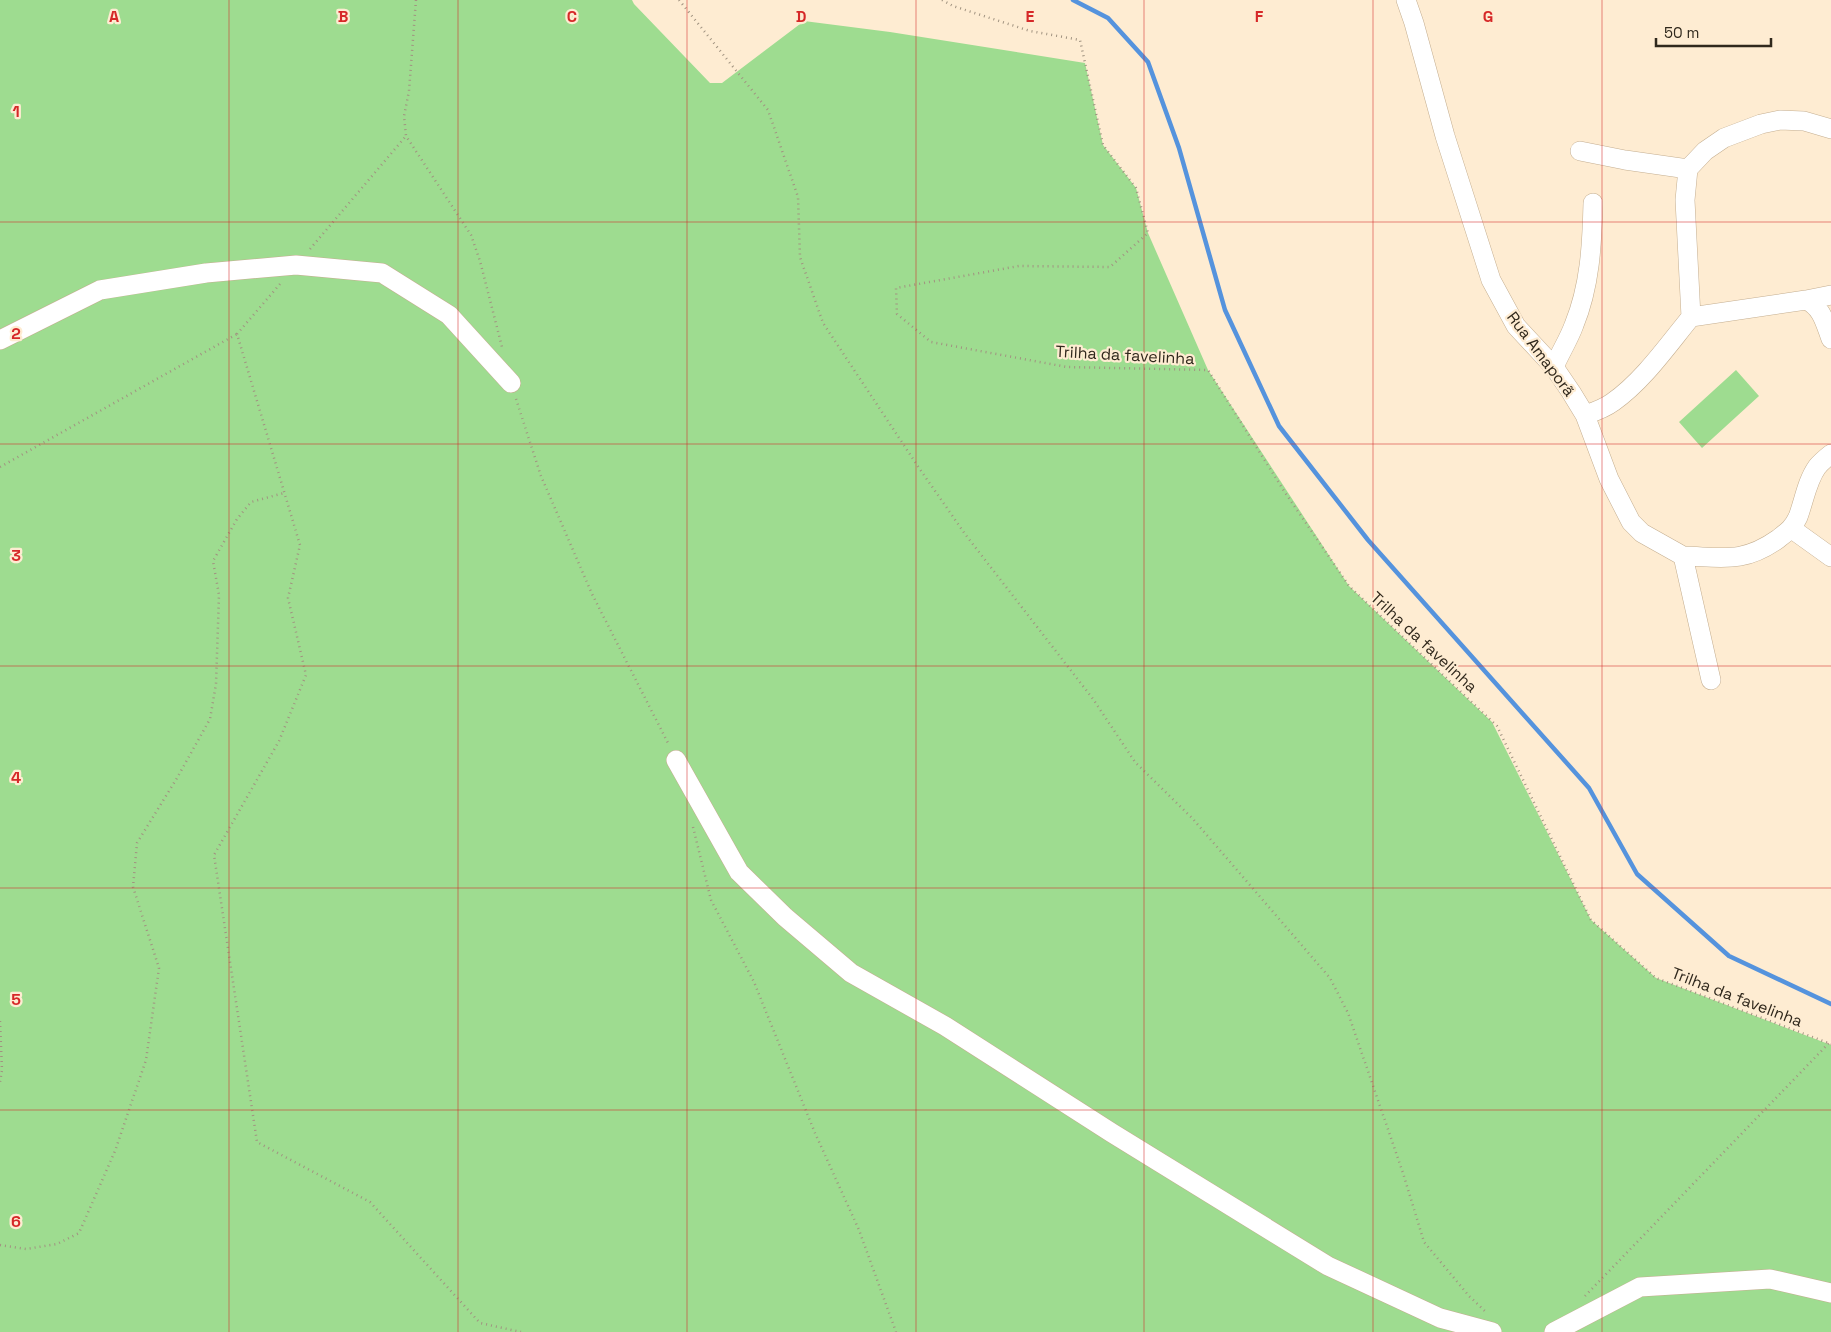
<svg xmlns="http://www.w3.org/2000/svg" width="1831" height="1332" font-family="'Space Grotesk',sans-serif">
	<rect width="100%" height="100%" fill="#feecd2"/>
	<path fill="#9edc90" d="M 0,0 L 632,0 L 634,4 L 710,83 L 722,83 L 804,21 L 890,32 L 1085,63 L 1103,145 L 1136,188 L 1148,233 L 1208,370 L 1349,586 L 1492,722 L 1591,920 L 1656,978 L 1831,1045 L 1831,1332 L 0,1332 Z
		M 1736,370 L 1759,396 L 1702,448 L 1679,422 Z"/>
	<g fill="none" stroke-linecap="round" stroke-linejoin="round">
		<path stroke="#5593dd" stroke-width="4.5" d="M 1073,0 L 1108,18 L 1148,62 L 1179,148 L 1225,310 L 1279,426 L 1368,540 L 1589,788 L 1637,874 L 1729,956 L 1831,1004"/>
		<g stroke="#c4ae90" stroke-width="20">
			<path id="minor" d="M 1406,0 L 1414,23 L 1445,136 L 1491,280 L 1516,326 L 1554,367 L 1571,392 L 1585,415 L 1609,479 L 1631,522 L 1642,533 L 1683,556 L 1711,680
				M 1580,151 L 1625,160 L 1688,169
				M 1806,300 L 1831,295
				M 1691,317 L 1806,300 C 1822,307 1825,323 1831,339
				M 0,340 L 100,290 L 206,273 L 296,265 L 382,273 L 449,315 L 511,383
				M 1554,367 C 1560,353 1569,339 1574,325 C 1590,286 1592,245 1593,203
				M 1585,415 C 1594,412 1605,408 1613,402 C 1643,381 1668,345 1691,317 L 1685,200 L 1688,169 L 1705,151 L 1724,138 L 1761,124 L 1780,120 L 1804,121 L 1831,129
				M 1792,529 L 1831,557
				M 1683,556 C 1722,557 1743,564 1778,539 C 1787,532 1793,528 1798,517 C 1804,501 1807,481 1817,467 C 1821,462 1826,458 1831,454
				M 676,760 L 739,872 L 785,917 L 851,973 L 945,1026 L 1112,1133 L 1328,1266 L 1440,1318 L 1492,1332
				M 1554,1332 L 1640,1287 L 1770,1279 L 1831,1293"/>
		</g>
		<path stroke="#a19380" stroke-width="2.5" stroke-dasharray="1 4" stroke-linecap="butt" d="M 416,0 L 409,91 L 404,116 L 406,136 L 471,235 L 480,261 L 502,347
			M 679,0 L 768,110 L 798,197 L 800,257 L 823,323 L 917,465 L 965,534 L 1093,699 L 1135,762 L 1193,819 L 1330,978 L 1348,1013 L 1403,1173 L 1424,1242 L 1469,1296 L 1487,1313
			M 942,0 L 953,6 L 1030,31 L 1080,40 L 1103,145 L 1136,188 L 1148,233 L 1110,267 L 1019,266 L 896,288 L 897,314 L 931,342 L 1067,367 L 1208,370 L 1284,491 L 1349,586 L 1497,726 L 1591,920 L 1656,978 L 1831,1044
			M 310,249 L 406,136
			M 280,284 L 237,334 L 300,545 L 288,598 L 306,675 L 279,741 L 214,855 L 257,1142 L 370,1202 L 480,1323 L 521,1332
			M 516,399 L 541,476 L 592,594 L 669,745
			M 0,467 L 237,334
			M 693,827 L 711,900 L 754,982 L 815,1133 L 859,1230 L 896,1332
			M 0,1021 L 2,1070 L 0,1082
			M 0,1245 L 26,1249 L 57,1244 L 79,1233 L 115,1151 L 146,1060 L 159,968 L 133,887 L 137,843 L 177,778 L 210,719 L 216,684 L 219,595 L 213,561 L 237,519 L 251,502 L 284,493
			M 1585,1296 L 1829,1043"/>
		<use href="#minor" stroke="#fff" stroke-width="19"/>
	</g>
	<path fill="none" stroke="#d62828" stroke-width="1" stroke-opacity="0.55" d="M 229,0 L 229,1332M 458,0 L 458,1332M 687,0 L 687,1332M 916,0 L 916,1332M 1144,0 L 1144,1332M 1373,0 L 1373,1332M 1602,0 L 1602,1332M 0,222 L 1831,222M 0,444 L 1831,444M 0,666 L 1831,666M 0,888 L 1831,888M 0,1110 L 1831,1110"/>
	<g text-anchor="middle" dominant-baseline="central" stroke-width="4.5" stroke-linejoin="round" paint-order="stroke">
		<g font-size="16" fill="#30281c" stroke="#feecd2">
			<text transform="translate(1541 354) rotate(53)">Rua Amaporã</text>
			<text transform="translate(1125 355) rotate(3)">Trilha da favelinha</text>
			<text transform="translate(1424 642) rotate(43)">Trilha da favelinha</text>
			<text transform="translate(1737 997) rotate(21)">Trilha da favelinha</text>
		</g>
	</g>
	<g font-size="16" text-anchor="middle" font-weight="bold" fill="#d62828" stroke="#feecd2" stroke-width="4.5" stroke-linejoin="round" paint-order="stroke">
		<text x="114" y="22">A</text>
		<text x="343" y="22">B</text>
		<text x="572" y="22">C</text>
		<text x="801" y="22">D</text>
		<text x="1030" y="22">E</text>
		<text x="1259" y="22">F</text>
		<text x="1488" y="22">G</text>
		<text x="16" y="117">1</text>
		<text x="16" y="339">2</text>
		<text x="16" y="561">3</text>
		<text x="16" y="783">4</text>
		<text x="16" y="1005">5</text>
		<text x="16" y="1227">6</text>
	</g>
	<path d="M1656 38v8h115v-8" fill="none" stroke="#30281c" stroke-width="2.5"/>
	<text x="1664" y="38" font-size="15" fill="#30281c" stroke="#feecd2" stroke-width="4" paint-order="stroke">50 m</text>
</svg>
